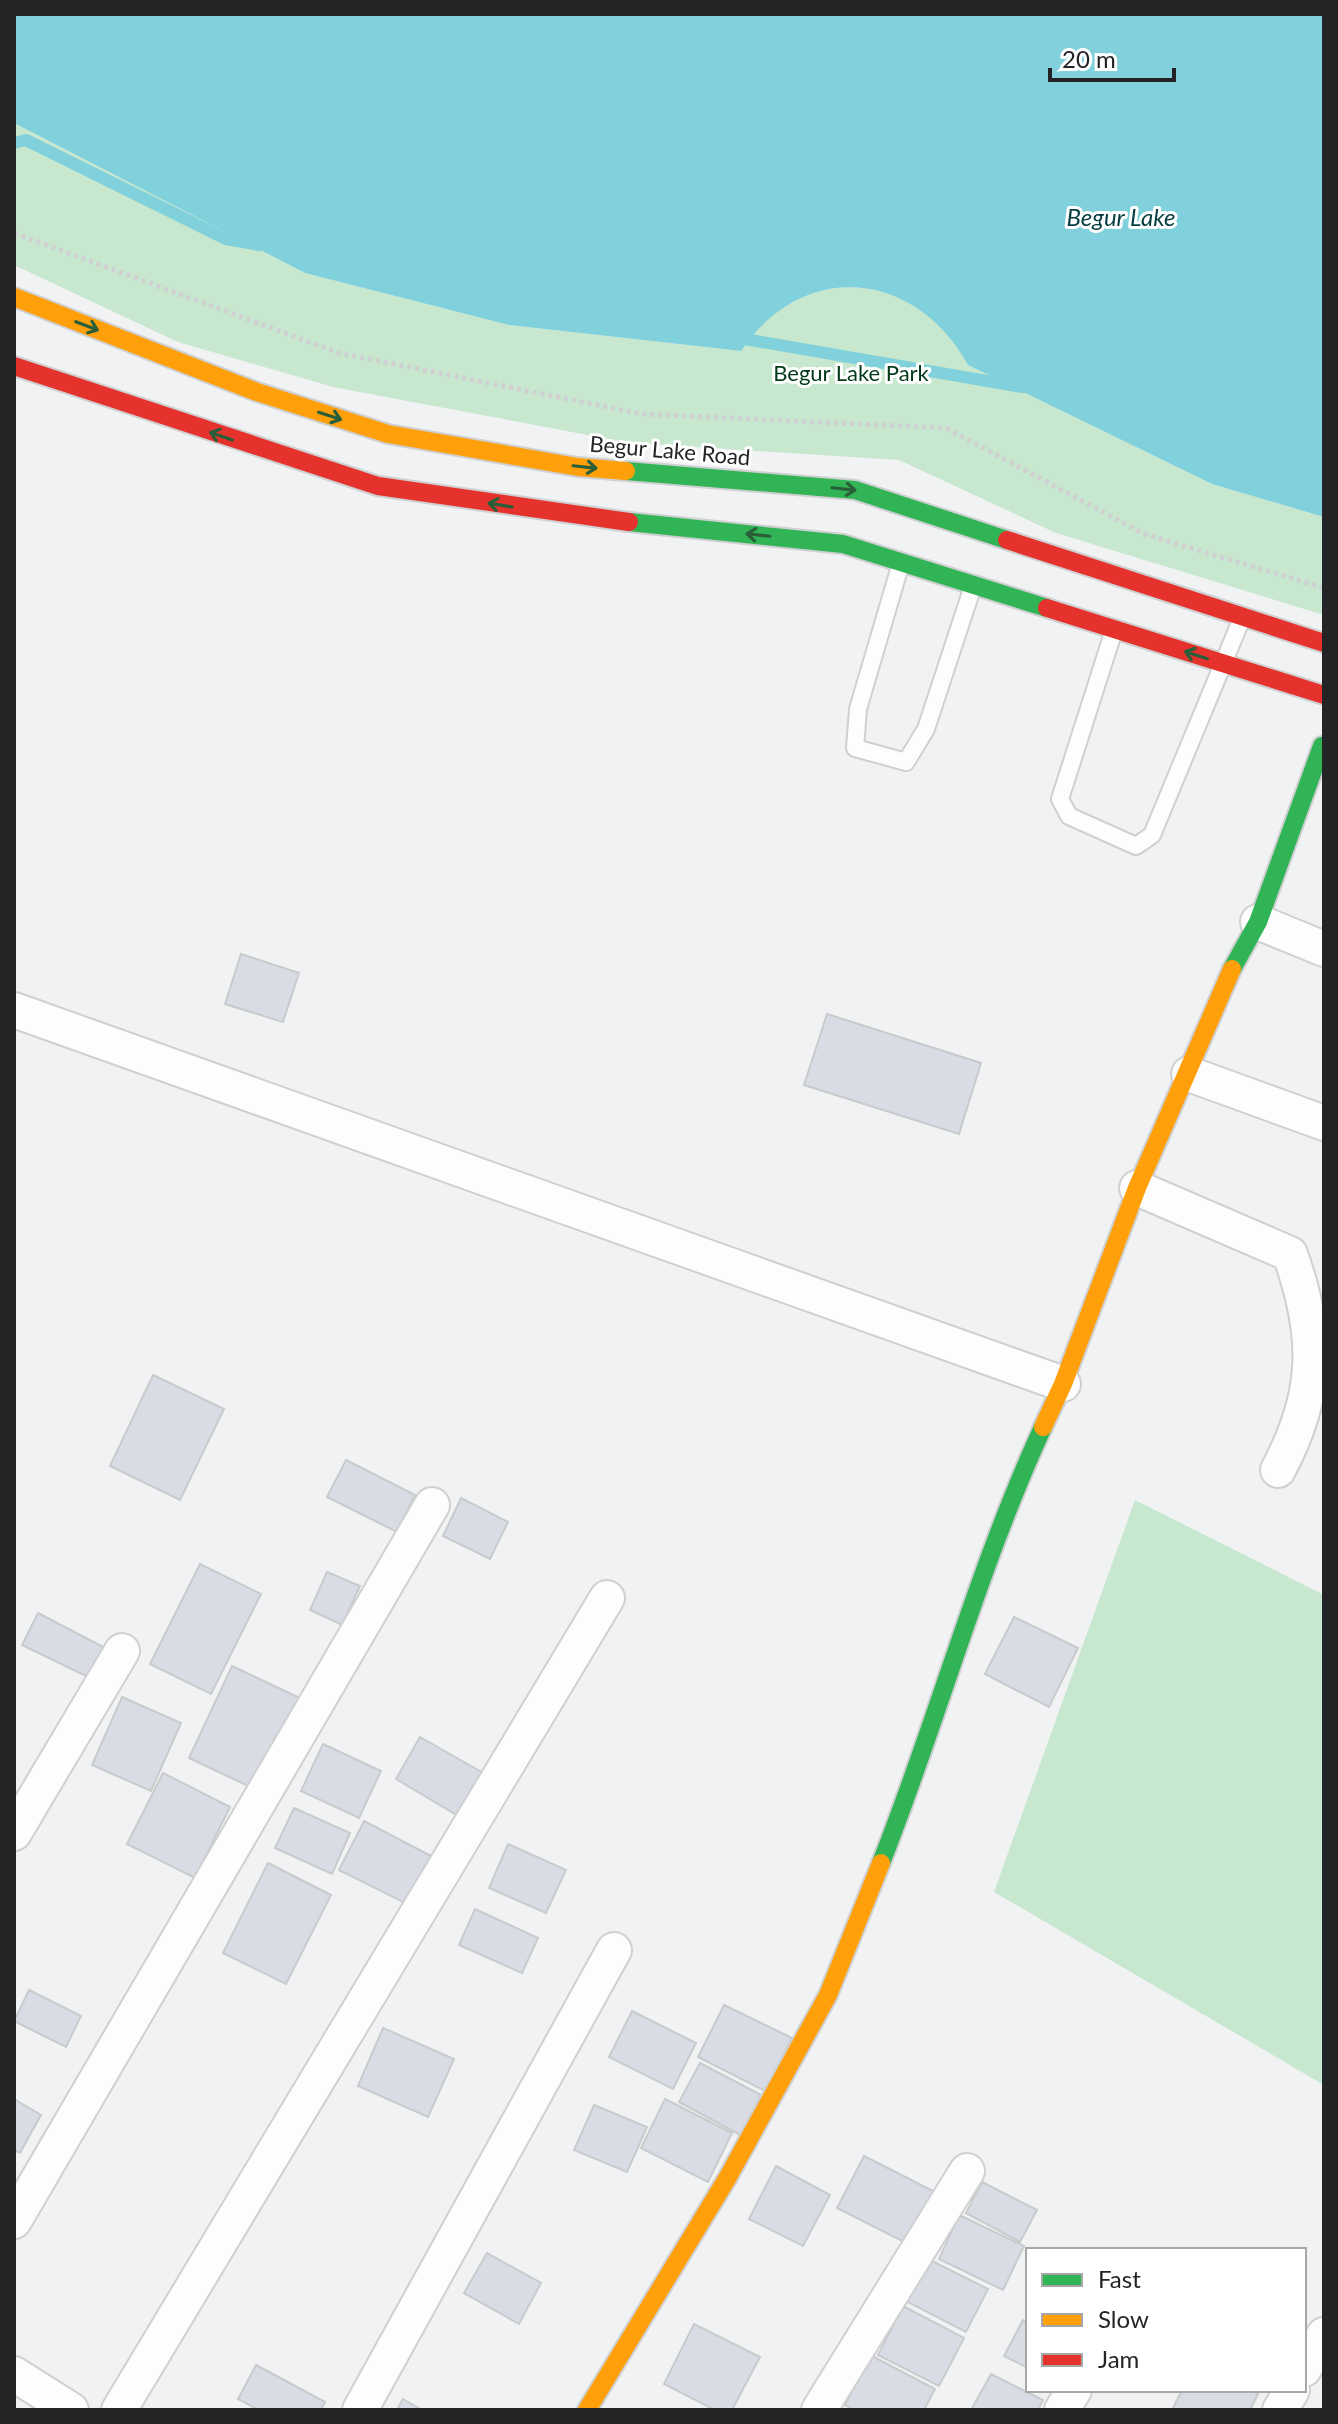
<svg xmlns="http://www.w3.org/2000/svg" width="1338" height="2424" font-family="Lato,sans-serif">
	<rect width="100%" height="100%" fill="#f1f2f4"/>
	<path fill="#c7e7cf" d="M 14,123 L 305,273 L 509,325 L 740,351 C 804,259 915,269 968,365 L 1212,484 L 1324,517 L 1324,615 L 1056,533 L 899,460 L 630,443 L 333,387 L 178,342 L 14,265 Z
		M 1135,1500 L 1324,1595 L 1324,2085 L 994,1892 Z"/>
	<path fill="#80d1db" d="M 14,14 L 1324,14 L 1324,517 L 1212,484 L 968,365 C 915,269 803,259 741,351 L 509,325 L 305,273 L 14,123 Z"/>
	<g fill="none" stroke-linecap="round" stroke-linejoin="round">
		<path stroke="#80d1db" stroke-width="12" d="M 14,143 L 26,140 L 226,239 L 259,245
			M 733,337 L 1022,387"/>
	</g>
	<path fill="#d9dce5" stroke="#c9cacc" stroke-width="2" d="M 241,954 L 299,973 L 283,1022 L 225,1004 Z
		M 827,1014 L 981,1063 L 959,1134 L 804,1085 Z
		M 153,1375 L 224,1409 L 180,1500 L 110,1466 Z
		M 346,1460 L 415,1495 L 397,1532 L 327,1497 Z
		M 461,1498 L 508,1522 L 490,1559 L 443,1536 Z
		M 200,1564 L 261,1594 L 211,1694 L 150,1664 Z
		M 327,1572 L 360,1586 L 342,1625 L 310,1610 Z
		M 38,1613 L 107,1649 L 92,1679 L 22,1645 Z
		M 1014,1617 L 1078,1648 L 1049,1707 L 985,1674 Z
		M 232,1666 L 304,1700 L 261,1792 L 189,1758 Z
		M 122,1697 L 181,1723 L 151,1791 L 92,1765 Z
		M 420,1737 L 485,1774 L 460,1817 L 396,1779 Z
		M 323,1744 L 381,1771 L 359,1818 L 301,1791 Z
		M 163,1773 L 230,1807 L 195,1878 L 127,1844 Z
		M 294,1808 L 350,1833 L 332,1874 L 275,1848 Z
		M 364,1821 L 431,1856 L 407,1904 L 339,1870 Z
		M 508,1844 L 566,1870 L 546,1913 L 489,1888 Z
		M 268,1863 L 331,1895 L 286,1984 L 223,1953 Z
		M 475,1909 L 538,1938 L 522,1973 L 459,1945 Z
		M 29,1990 L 81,2016 L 66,2047 L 14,2021 Z
		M 724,2005 L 792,2038 L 765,2091 L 698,2057 Z
		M 632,2011 L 696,2043 L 673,2089 L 609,2057 Z
		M 383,2028 L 454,2059 L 428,2117 L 358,2086 Z
		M 700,2063 L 761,2095 L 740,2135 L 679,2102 Z
		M 14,2099 L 41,2115 L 20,2153 L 14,2150 Z
		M 665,2099 L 732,2133 L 708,2182 L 641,2148 Z
		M 594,2105 L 647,2127 L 627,2172 L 574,2150 Z
		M 864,2156 L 935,2192 L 908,2244 L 837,2208 Z
		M 776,2166 L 830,2195 L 803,2246 L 749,2219 Z
		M 982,2182 L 1037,2210 L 1020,2242 L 966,2213 Z
		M 959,2215 L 1024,2246 L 1003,2290 L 939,2259 Z
		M 487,2253 L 541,2283 L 519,2324 L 464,2293 Z
		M 928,2259 L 988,2289 L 966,2332 L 906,2301 Z
		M 903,2306 L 964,2338 L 939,2386 L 878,2355 Z
		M 1023,2320 L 1028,2323 L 1028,2368 L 1004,2356 Z
		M 694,2324 L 760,2357 L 732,2410 L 715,2410 L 664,2384 Z
		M 870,2355 L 935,2389 L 924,2410 L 854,2410 L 845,2405 Z
		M 256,2365 L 325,2402 L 321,2410 L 259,2410 L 238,2399 Z
		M 991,2374 L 1043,2400 L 1038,2410 L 971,2410 Z
		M 1182,2390 L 1250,2390 L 1258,2394 L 1250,2410 L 1172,2410 Z
		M 403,2399 L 422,2410 L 397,2410 Z"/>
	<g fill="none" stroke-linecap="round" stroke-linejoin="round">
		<g stroke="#cfd0d1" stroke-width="20">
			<path id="lane" d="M 901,563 L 858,709 L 855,748 L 906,762 L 926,729 L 973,586
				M 1114,630 L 1060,799 L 1069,816 L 1136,846 L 1152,835 L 1242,618"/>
		</g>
		<g stroke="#cfd0d1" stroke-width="38">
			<path id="street" d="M 1258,922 L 1324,949
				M 14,1010 L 1063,1384
				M 1189,1074 L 1324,1123
				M 1137,1188 L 1290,1254 C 1319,1336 1319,1393 1278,1470
				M 14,1833 L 122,1651
				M 14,2221 L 432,1505
				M 1304,2369 L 1324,2335
				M 14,2374 L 71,2410
				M 119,2410 L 607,1598
				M 360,2410 L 614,1950
				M 819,2410 L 967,2171
				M 1062,2410 L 1074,2390
				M 1280,2410 L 1292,2390"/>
		</g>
		<g stroke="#cfd0d1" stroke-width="22">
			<path id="fast" d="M 626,471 L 855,490 L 1007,540
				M 629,522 L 843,544 L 1047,608
				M 1232,969 L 1258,922 L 1322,746
				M 881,1863 C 938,1719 978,1568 1043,1427"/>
		</g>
		<g stroke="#cfd0d1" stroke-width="22">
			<path id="slow" d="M 14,297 L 257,392 L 388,434 L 578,467 L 626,471
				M 1043,1427 L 1063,1384 L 1137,1188 L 1232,969
				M 587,2410 L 728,2177 L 828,1995 L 881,1863"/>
		</g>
		<g stroke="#cfd0d1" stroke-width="22">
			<path id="jam" d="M 14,366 L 378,486 L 629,522
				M 1007,540 L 1324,643
				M 1047,608 L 1324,695"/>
		</g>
		<path stroke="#d0d0d1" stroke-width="5" stroke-dasharray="4 4" stroke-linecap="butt" d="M 14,233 L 339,353 L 642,414 L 946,428 L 1144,534 L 1324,588"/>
		<use href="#lane" stroke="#fdfdfd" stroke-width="16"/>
		<use href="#street" stroke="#fdfdfd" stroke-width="34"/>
		<use href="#fast" stroke="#30b455" stroke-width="18"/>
		<use href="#slow" stroke="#ff9f0a" stroke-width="18"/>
		<use href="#jam" stroke="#e5322d" stroke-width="18"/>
	</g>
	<defs><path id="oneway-shaft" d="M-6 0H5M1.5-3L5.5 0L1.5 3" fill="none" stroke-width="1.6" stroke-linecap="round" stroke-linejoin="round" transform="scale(2)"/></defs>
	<g stroke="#295e39">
		<use href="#oneway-shaft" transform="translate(87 326) rotate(21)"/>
		<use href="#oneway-shaft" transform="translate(330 416) rotate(18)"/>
		<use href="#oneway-shaft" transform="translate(221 436) rotate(-161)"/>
		<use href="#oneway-shaft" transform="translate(585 467) rotate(6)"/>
		<use href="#oneway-shaft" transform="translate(844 489) rotate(6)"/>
		<use href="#oneway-shaft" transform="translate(500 505) rotate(-171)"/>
		<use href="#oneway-shaft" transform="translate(758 535) rotate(-174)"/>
		<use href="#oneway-shaft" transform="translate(1196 655) rotate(-162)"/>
	</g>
	<g text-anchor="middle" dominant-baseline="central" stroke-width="6" stroke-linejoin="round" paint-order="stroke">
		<g font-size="22" fill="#013a18" stroke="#fff">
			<text x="851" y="372">Begur Lake Park</text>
		</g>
		<g font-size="22" fill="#242426" stroke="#fff">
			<text transform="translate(670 450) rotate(5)">Begur Lake Road</text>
		</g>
		<g font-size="24" font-style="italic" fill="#063e43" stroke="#fff">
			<text x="1121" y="216">Begur Lake</text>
		</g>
	</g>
	<rect width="1338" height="2424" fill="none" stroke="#242426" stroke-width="32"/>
	<rect x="1026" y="2248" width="280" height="144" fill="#ffffff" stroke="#a7a7a8" stroke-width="2"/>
	<rect x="1042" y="2274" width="40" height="12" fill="#30b455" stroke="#a7a7a8" stroke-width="2"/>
	<text x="1098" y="2288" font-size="24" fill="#242426">Fast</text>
	<rect x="1042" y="2314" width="40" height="12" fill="#ff9f0a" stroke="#a7a7a8" stroke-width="2"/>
	<text x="1098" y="2328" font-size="24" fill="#242426">Slow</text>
	<rect x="1042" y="2354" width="40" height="12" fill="#e5322d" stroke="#a7a7a8" stroke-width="2"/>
	<text x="1098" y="2368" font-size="24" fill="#242426">Jam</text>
	<path d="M1050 68v12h124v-12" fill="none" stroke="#242426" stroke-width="4"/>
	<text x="1062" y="68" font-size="24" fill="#242426" stroke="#ffffff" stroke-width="6" paint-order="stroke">20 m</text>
</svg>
